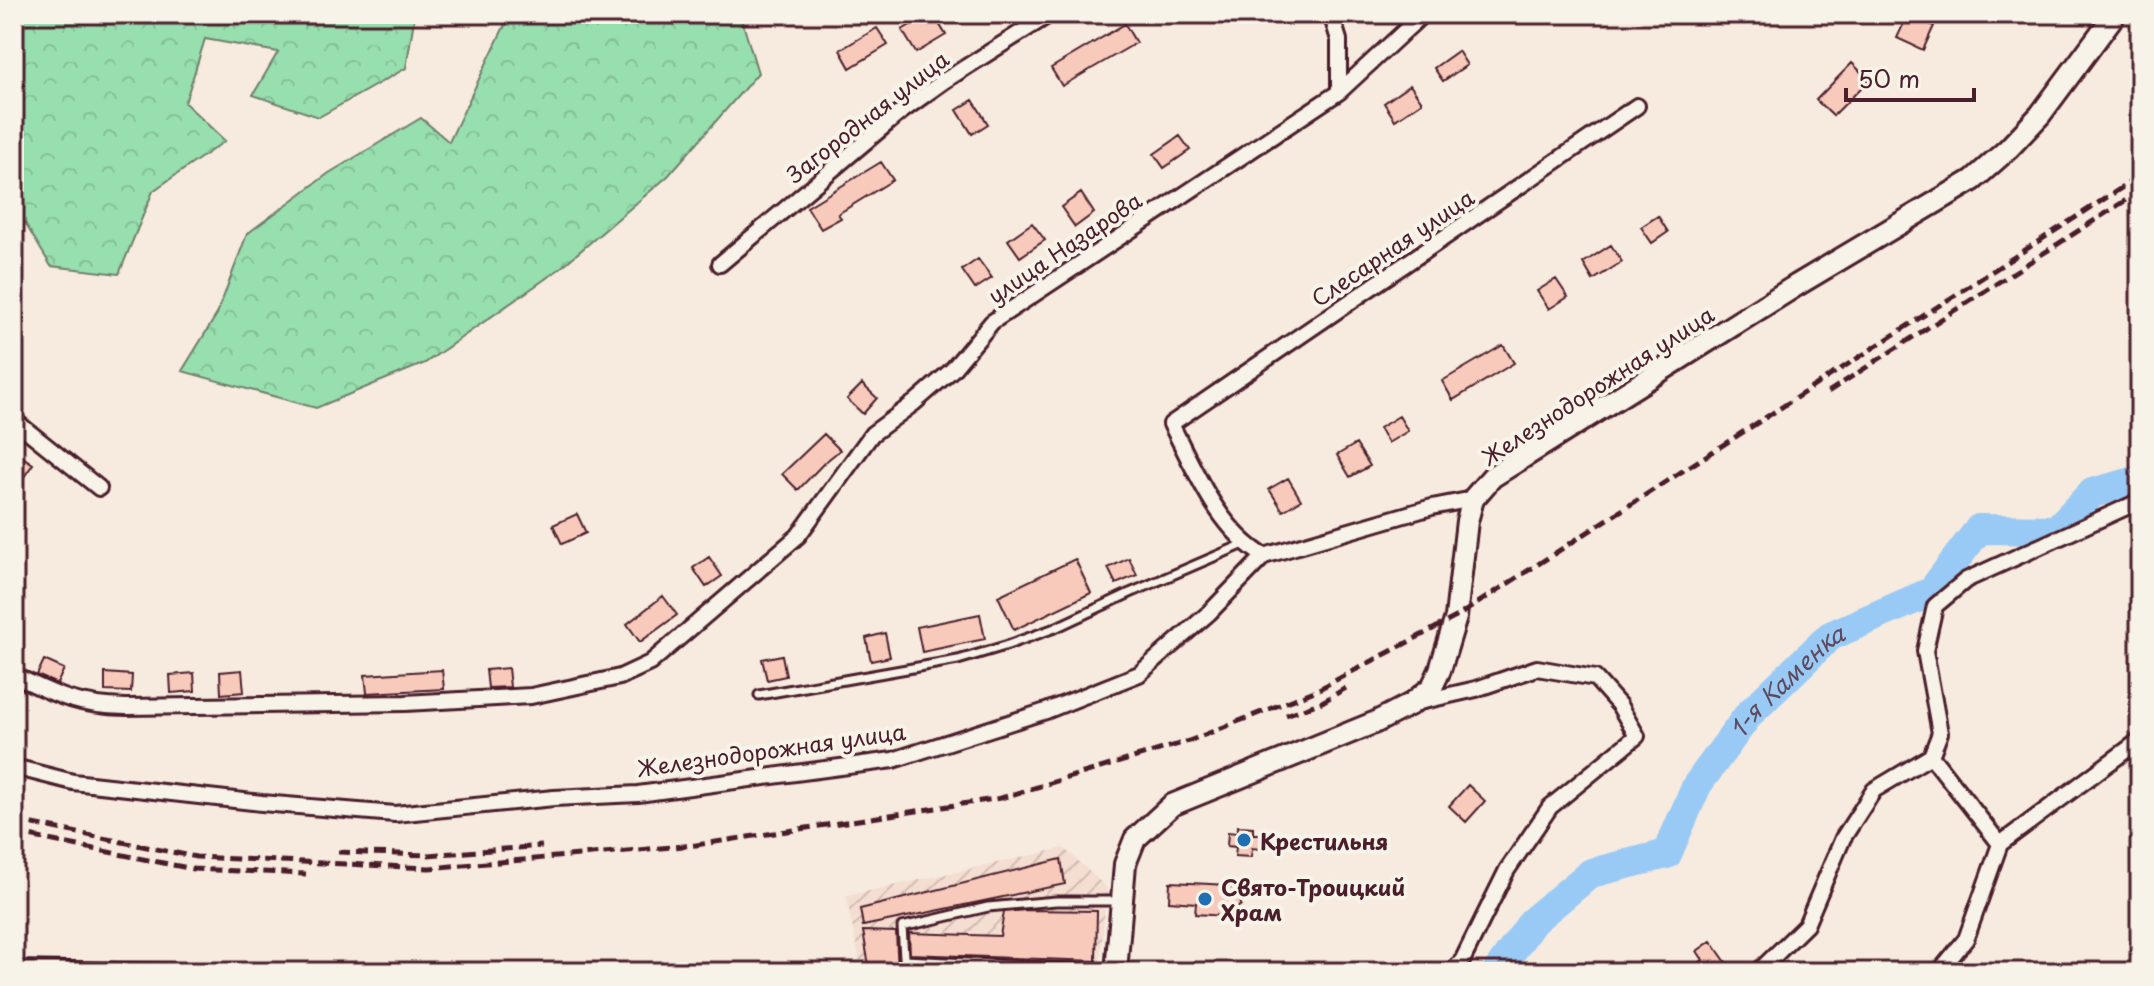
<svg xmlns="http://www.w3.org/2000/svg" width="2154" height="986" font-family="'Playpen Sans',sans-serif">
	<defs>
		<pattern id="industrial-furrows" width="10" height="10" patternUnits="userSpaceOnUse" patternTransform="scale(2)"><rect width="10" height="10" fill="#f4ddd1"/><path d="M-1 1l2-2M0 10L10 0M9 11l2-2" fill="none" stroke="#d3bdb4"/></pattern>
		<pattern id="forest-crowns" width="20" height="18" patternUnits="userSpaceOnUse" patternTransform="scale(2)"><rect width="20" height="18" fill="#97dfae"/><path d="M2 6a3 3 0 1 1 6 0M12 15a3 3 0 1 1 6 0" fill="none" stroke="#84bf96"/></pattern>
	</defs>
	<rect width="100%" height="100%" fill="#f7ebdf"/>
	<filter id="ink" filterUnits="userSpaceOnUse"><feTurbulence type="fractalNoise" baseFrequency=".0125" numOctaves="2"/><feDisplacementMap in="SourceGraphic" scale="16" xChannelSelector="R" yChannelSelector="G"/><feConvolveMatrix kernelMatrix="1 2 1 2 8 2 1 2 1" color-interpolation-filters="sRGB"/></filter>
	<g filter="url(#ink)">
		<path fill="url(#industrial-furrows)" d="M 1064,848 L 1107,888 L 1099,972 L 862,972 L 846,896 Z"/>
		<path fill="url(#forest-crowns)" stroke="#707f6c" stroke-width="2" d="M 14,14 L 415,14 L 406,68 L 319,117 L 253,95 L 278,52 L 205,39 L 185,103 L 225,141 L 153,191 L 119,274 L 51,266 L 14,205 Z
			M 510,14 L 740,14 L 758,73 L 668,176 L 558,270 L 425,363 L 316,408 L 182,371 L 217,314 L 247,234 L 329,173 L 421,118 L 449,142 Z"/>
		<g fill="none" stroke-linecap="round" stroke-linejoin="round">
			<path stroke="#99caf5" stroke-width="30" id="s1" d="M 1497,972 L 1533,921 L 1591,873 L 1667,854 L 1697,785 L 1749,714 L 1830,636 L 1931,592 L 1979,529 L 2056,530 L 2092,493 L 2140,480"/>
		</g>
		<path fill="#f8cabb" stroke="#4a1f2b" stroke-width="2" d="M 929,14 L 933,14 L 946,35 L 916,53 L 902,30 Z
			M 1908,14 L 1934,26 L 1923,50 L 1897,38 Z
			M 1125,24 L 1136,43 L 1062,86 L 1051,68 Z
			M 877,28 L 888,45 L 850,68 L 840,50 Z
			M 1458,51 L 1467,65 L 1443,81 L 1434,68 Z
			M 1852,63 L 1869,80 L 1833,116 L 1816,100 Z
			M 1410,85 L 1422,102 L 1395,120 L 1384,103 Z
			M 973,100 L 988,124 L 972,134 L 957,110 Z
			M 1180,136 L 1190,150 L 1164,168 L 1154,154 Z
			M 881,162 L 893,180 L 838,214 L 841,218 L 821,229 L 807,207 Z
			M 1081,193 L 1094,213 L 1075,227 L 1061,207 Z
			M 1658,216 L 1668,232 L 1652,243 L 1641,227 Z
			M 1032,223 L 1045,240 L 1020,257 L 1008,240 Z
			M 1611,245 L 1622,262 L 1593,280 L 1583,263 Z
			M 978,259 L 992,278 L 975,289 L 962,270 Z
			M 1556,279 L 1568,297 L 1549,309 L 1537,291 Z
			M 1503,345 L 1514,363 L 1453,400 L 1442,381 Z
			M 862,384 L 877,398 L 863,414 L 847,399 Z
			M 1399,416 L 1408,431 L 1388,443 L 1379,428 Z
			M 824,434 L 840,450 L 824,463 L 798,490 L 782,474 Z
			M 1356,444 L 1370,466 L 1350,477 L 1337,455 Z
			M 14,451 L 33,464 L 14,491 Z
			M 1288,478 L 1301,500 L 1283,511 L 1269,489 Z
			M 577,514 L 586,533 L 562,544 L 553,525 Z
			M 709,557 L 722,576 L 706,587 L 693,568 Z
			M 1129,558 L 1137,575 L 1116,584 L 1108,568 Z
			M 1075,559 L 1091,593 L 1014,630 L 998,596 Z
			M 663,596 L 677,615 L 640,642 L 627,624 Z
			M 980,614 L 985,639 L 922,652 L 917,627 Z
			M 885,633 L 890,657 L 871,661 L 866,638 Z
			M 782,655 L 786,676 L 767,680 L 762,659 Z
			M 44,660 L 64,669 L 57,684 L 37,675 Z
			M 508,668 L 510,687 L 488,688 L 486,670 Z
			M 242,670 L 244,692 L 221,694 L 220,672 Z
			M 442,670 L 444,689 L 367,693 L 365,675 Z
			M 105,673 L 132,675 L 131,692 L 105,691 Z
			M 194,673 L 195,691 L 171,693 L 170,675 Z
			M 1468,785 L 1485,801 L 1466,822 L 1449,806 Z
			M 1238,826 L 1253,827 L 1253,834 L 1262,834 L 1260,849 L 1252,848 L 1251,857 L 1235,856 L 1236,847 L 1227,846 L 1228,832 L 1237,833 Z
			M 1061,859 L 1065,884 L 863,926 L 860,909 Z
			M 1170,882 L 1229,885 L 1240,895 L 1241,905 L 1226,916 L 1195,914 L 1196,903 L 1169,901 Z
			M 1026,910 L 1097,911 L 1096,961 L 910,954 L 909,933 L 1000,936 L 1004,912 Z
			M 863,931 L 896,932 L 898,972 L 870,972 Z
			M 1711,941 L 1733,972 L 1686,972 L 1703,960 L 1697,951 Z"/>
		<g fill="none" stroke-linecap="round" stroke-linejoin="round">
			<g stroke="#4a1f2b" stroke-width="13">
				<path id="lane" d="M 759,695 L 958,660 L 1005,646 L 1055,628 L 1130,593 L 1244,544
					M 904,960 L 1114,970
					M 905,972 L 902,927 L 988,907 L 1056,901 L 1119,901"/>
			</g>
			<g stroke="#4a1f2b" stroke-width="20">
				<path id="street" d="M 1331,14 L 1339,40 L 1339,92
					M 720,264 L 902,111 L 944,81 L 1050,14
					M 14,420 L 99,488
					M 1264,556 C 1218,529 1195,470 1171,424 L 1637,106
					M 14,675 C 57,696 78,706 126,707 L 405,703 L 531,696 L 620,677 L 650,663 L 798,536 L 872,434 L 914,403 L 952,370 L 992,322 L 1339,92 L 1423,14
					M 1415,703 L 1476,689 L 1537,668 L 1595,678 L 1619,705 L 1637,736 L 1550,807 L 1507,870 L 1462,961 L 1451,972
					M 1931,756 L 1940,733 L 1925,651 L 1935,606 L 1966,580 L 2140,501
					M 14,767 L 73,782 L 262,803 L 395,814 L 554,798 L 638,794 L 893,760 L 1046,711 L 1139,674 L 1209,613 L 1264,556 L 1432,507 L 1473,499
					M 14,969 L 174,972
					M 1758,972 L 1806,925 L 1843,838 L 1874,790 L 1931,756 L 2000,844 L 2140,740
					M 1939,972 L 1966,939 L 2000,844"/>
			</g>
			<g stroke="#4a1f2b" stroke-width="26">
				<path id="secondary" d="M 1116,972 L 1125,864 L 1135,839 L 1172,805 L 1376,722 L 1411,704 L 1432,687 L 1440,670 L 1456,617 L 1467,521 L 1473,499 L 1492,477 L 1797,285 L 1973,180 L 2008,149 L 2040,115 L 2115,14"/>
			</g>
			<use href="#lane" stroke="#f7f3e8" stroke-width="7"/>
			<use href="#street" stroke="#f7f3e8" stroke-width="14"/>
			<use href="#secondary" stroke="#f7f3e8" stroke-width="20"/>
			<path stroke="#4a1f2b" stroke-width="5" stroke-dasharray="12 6" stroke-linecap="butt" d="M 1828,392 L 2140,191
				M 1286,715 L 1322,702 L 1351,685
				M 14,820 L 196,857 L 429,868 L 696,845 L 1001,798 L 1189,741 L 1317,690 L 1456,617 L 2140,176
				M 14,833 L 193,869 L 306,874
				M 338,852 L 428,855 L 542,846"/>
		</g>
	</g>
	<g fill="#1f6fb2" stroke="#f7f3e8" stroke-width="3">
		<circle cx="1244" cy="840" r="8"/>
		<circle cx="1205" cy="899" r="8"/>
	</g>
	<g text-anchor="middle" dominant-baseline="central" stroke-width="8" stroke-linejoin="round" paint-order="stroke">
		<g font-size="22" fill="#4a1f2b" stroke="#f7f3e8">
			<text transform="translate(867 116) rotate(-38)">Загородная улица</text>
			<text transform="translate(1064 247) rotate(-34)">улица Назарова</text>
			<text transform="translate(1392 247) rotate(-34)">Слесарная улица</text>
			<text transform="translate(1597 385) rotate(-33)">Железнодорожная улица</text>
			<text transform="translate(771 749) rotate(-8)">Железнодорожная улица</text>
		</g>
		<g font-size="22" font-weight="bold" fill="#4a1f2b" stroke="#f7f3e8" text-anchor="start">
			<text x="1260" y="840">Крестильня</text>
			<text x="1221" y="886">Свято-Троицкий<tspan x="1221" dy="25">Храм</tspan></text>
		</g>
		<g font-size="24" font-style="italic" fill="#5e4a5e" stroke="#f7f3e8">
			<text stroke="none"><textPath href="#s1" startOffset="430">1-я Каменка</textPath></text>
		</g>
	</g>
	<rect width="2154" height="986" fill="none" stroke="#f7f3e8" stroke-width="48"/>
	<rect x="24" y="24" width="2106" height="938" fill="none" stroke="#4a1f2b" stroke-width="3" filter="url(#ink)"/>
	<path d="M1846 88v12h128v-12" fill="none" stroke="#4a1f2b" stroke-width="4"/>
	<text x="1858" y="88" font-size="24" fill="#4a1f2b" stroke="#f7f3e8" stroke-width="6" paint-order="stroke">50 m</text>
</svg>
